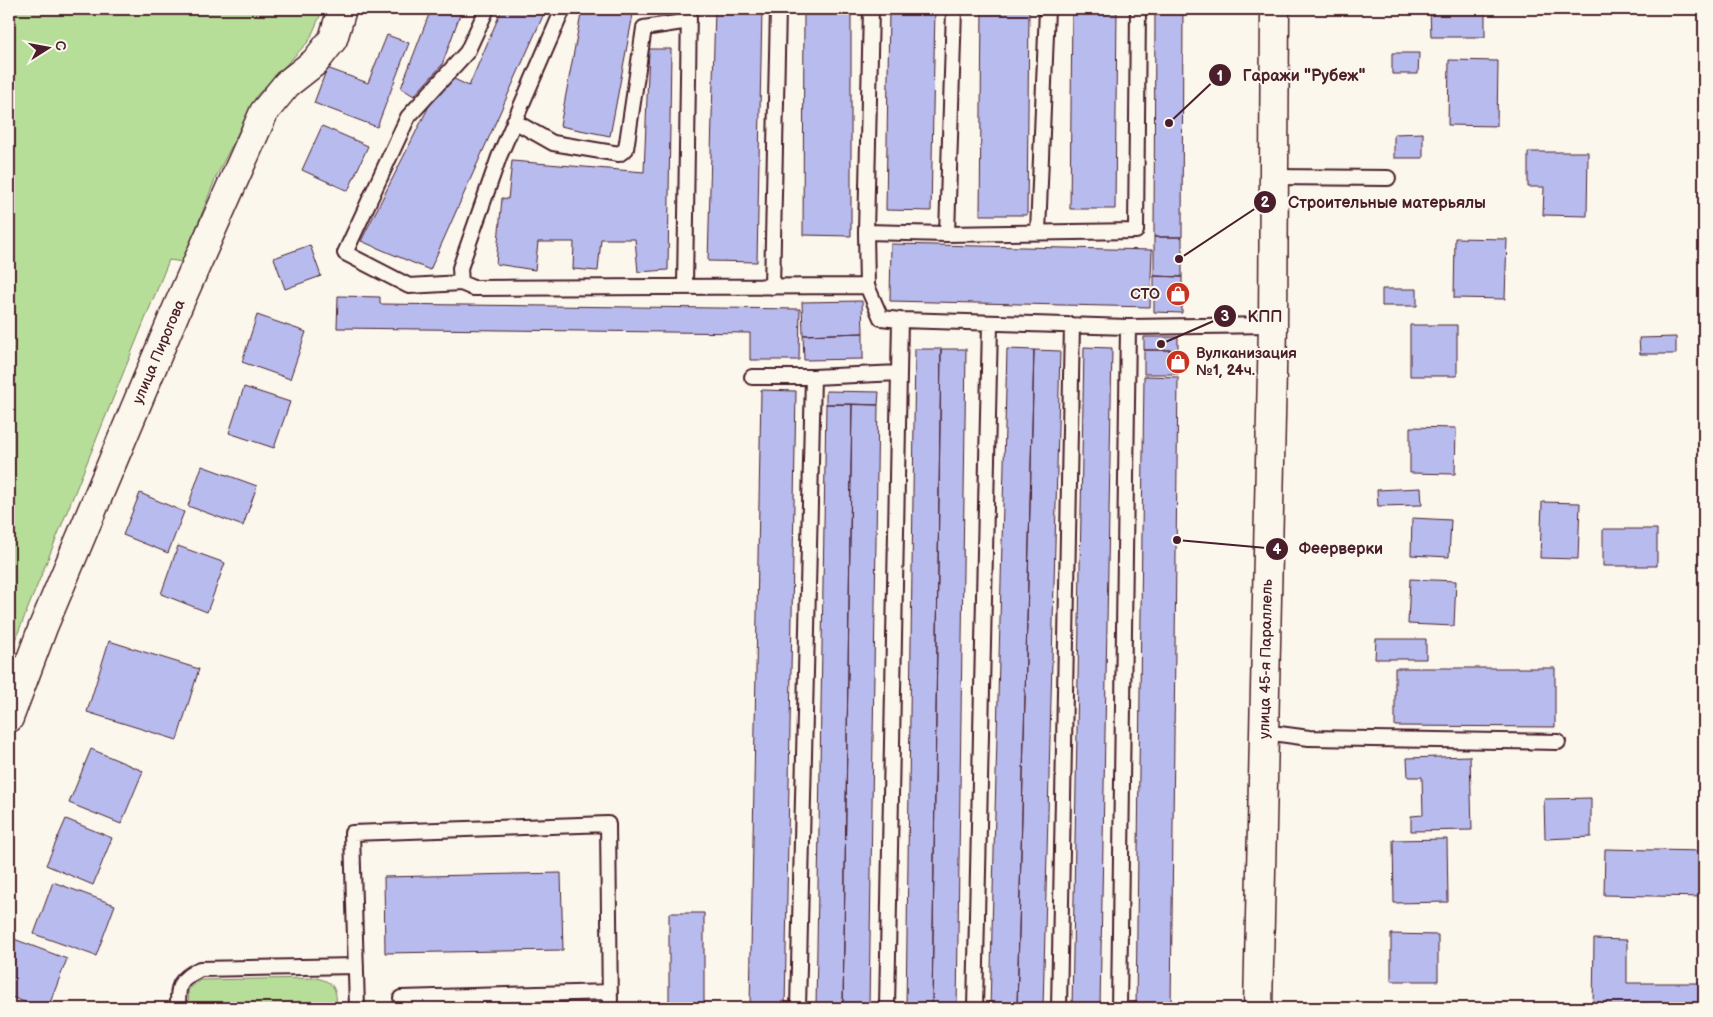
<svg xmlns="http://www.w3.org/2000/svg" width="1713" height="1017" font-family="'Balsamiq Sans',sans-serif">
	<rect width="100%" height="100%" fill="#fbf7ec"/>
	<filter id="ink" filterUnits="userSpaceOnUse"><feTurbulence type="fractalNoise" baseFrequency=".02" numOctaves="2"/><feDisplacementMap in="SourceGraphic" scale="10" xChannelSelector="R" yChannelSelector="G"/><feConvolveMatrix kernelMatrix="1 2 1 2 8 2 1 2 1" color-interpolation-filters="sRGB"/></filter>
	<g filter="url(#ink)">
		<path fill="#b6de99" stroke="#807e62" d="M 9,9 L 323,9 L 309,41 L 257,95 L 216,177 L 183,262 L 169,260 L 9,655 Z
			M 316,978 C 336,982 336,990 337,1008 L 189,1008 L 188,990 L 200,980 Z"/>
		<path fill="#b8bbed" stroke="#4a1f2b" d="M 431,9 L 462,9 L 442,65 L 414,96 L 401,88 Z
			M 502,9 L 546,9 L 430,270 L 361,241 L 430,104 L 452,78 L 469,86 Z
			M 582,9 L 634,9 L 610,136 L 560,126 Z
			M 715,9 L 762,9 L 757,262 L 708,261 Z
			M 804,9 L 851,9 L 851,236 L 803,235 Z
			M 889,9 L 935,9 L 931,211 L 886,210 Z
			M 982,9 L 1029,9 L 1027,215 L 980,215 Z
			M 1072,9 L 1117,9 L 1115,209 L 1070,209 Z
			M 1155,9 L 1183,9 L 1182,237 L 1154,237 Z
			M 1430,9 L 1485,9 L 1485,37 L 1431,37 Z
			M 387,35 L 409,43 L 377,127 L 314,103 L 327,68 L 368,83 Z
			M 649,49 L 671,49 L 668,270 L 638,272 L 635,239 L 601,239 L 598,271 L 573,269 L 574,242 L 538,242 L 535,270 L 496,264 L 502,198 L 508,199 L 512,161 L 644,172 Z
			M 1392,53 L 1419,53 L 1418,74 L 1392,74 Z
			M 1449,60 L 1498,61 L 1497,126 L 1448,125 Z
			M 322,126 L 368,146 L 348,191 L 302,170 Z
			M 1423,133 L 1423,158 L 1394,158 L 1394,134 Z
			M 1528,152 L 1588,152 L 1587,216 L 1543,215 L 1544,187 L 1528,187 Z
			M 1154,237 L 1182,237 L 1182,277 L 1154,276 Z
			M 1455,238 L 1507,239 L 1505,299 L 1454,298 Z
			M 891,244 L 1152,250 L 1150,307 L 890,301 Z
			M 310,245 L 321,276 L 285,289 L 274,258 Z
			M 1154,276 L 1182,277 L 1182,313 L 1154,312 Z
			M 1382,289 L 1417,289 L 1417,306 L 1382,306 Z
			M 338,296 L 380,297 L 380,304 L 800,309 L 799,360 L 750,360 L 750,333 L 337,328 Z
			M 862,301 L 863,333 L 803,335 L 802,302 Z
			M 257,315 L 306,332 L 290,379 L 242,362 Z
			M 1410,325 L 1457,325 L 1457,376 L 1410,376 Z
			M 863,333 L 863,359 L 804,360 L 803,335 Z
			M 1144,337 L 1178,337 L 1178,350 L 1144,350 Z
			M 1676,337 L 1676,354 L 1640,354 L 1639,338 Z
			M 1084,347 L 1112,348 L 1100,1008 L 1072,1008 Z
			M 915,349 L 941,349 L 932,1008 L 906,1008 Z
			M 941,349 L 966,349 L 957,1008 L 932,1008 Z
			M 1007,349 L 1034,350 L 1017,1008 L 990,1008 Z
			M 1034,350 L 1060,351 L 1043,1008 L 1017,1008 Z
			M 1144,350 L 1178,350 L 1178,374 L 1144,374 Z
			M 1144,376 L 1178,377 L 1171,1008 L 1136,1008 Z
			M 244,387 L 290,402 L 274,448 L 229,433 Z
			M 761,390 L 796,391 L 785,1008 L 750,1008 Z
			M 826,391 L 879,392 L 878,405 L 826,404 Z
			M 826,404 L 852,404 L 843,1008 L 816,1008 Z
			M 852,404 L 878,405 L 869,1008 L 843,1008 Z
			M 1410,427 L 1456,428 L 1455,474 L 1410,473 Z
			M 202,466 L 257,486 L 243,526 L 188,506 Z
			M 1421,488 L 1422,505 L 1378,506 L 1377,490 Z
			M 140,493 L 184,512 L 168,553 L 123,535 Z
			M 1542,502 L 1580,503 L 1578,559 L 1540,558 Z
			M 1412,518 L 1451,520 L 1449,557 L 1411,555 Z
			M 1603,529 L 1657,529 L 1657,566 L 1603,566 Z
			M 178,546 L 225,563 L 207,612 L 161,594 Z
			M 1410,579 L 1456,581 L 1454,626 L 1408,624 Z
			M 1376,639 L 1426,639 L 1426,659 L 1375,659 Z
			M 109,641 L 199,669 L 177,740 L 87,712 Z
			M 1395,668 L 1555,668 L 1555,727 L 1395,726 Z
			M 91,749 L 143,771 L 121,824 L 69,803 Z
			M 1470,756 L 1472,830 L 1411,831 L 1411,816 L 1423,815 L 1422,777 L 1408,777 L 1407,758 Z
			M 1591,798 L 1591,837 L 1545,839 L 1544,799 Z
			M 66,819 L 112,838 L 93,885 L 46,865 Z
			M 1447,839 L 1448,902 L 1394,903 L 1393,840 Z
			M 1605,849 L 1704,851 L 1704,897 L 1604,895 Z
			M 561,873 L 563,950 L 385,953 L 384,877 Z
			M 53,882 L 115,905 L 96,956 L 34,934 Z
			M 669,913 L 704,913 L 704,1008 L 669,1008 Z
			M 1391,934 L 1438,935 L 1438,981 L 1391,981 Z
			M 14,939 L 67,959 L 48,1008 L 40,1008 L 9,996 L 9,952 Z
			M 1594,939 L 1627,940 L 1627,983 L 1704,983 L 1704,1008 L 1593,1008 Z"/>
		<g fill="none" stroke-linecap="round" stroke-linejoin="round">
			<g stroke="#4a1f2b" stroke-width="18">
				<path id="service" d="M 871,9 L 866,232 L 867,286 L 881,318 L 900,320 L 1128,327 L 1273,325
					M 486,11 L 467,52 L 408,117 L 345,253 L 409,286 L 461,283 L 473,288 L 867,286
					M 514,121 L 553,143 L 619,154 L 626,149 L 644,28 L 689,21
					M 1273,177 L 1388,178
					M 866,232 L 947,234 L 1136,231 L 1138,9
					M 1038,232 L 1047,9
					M 947,234 L 954,9
					M 461,283 L 460,268 L 499,157 L 563,9
					M 685,286 L 689,9
					M 772,287 L 778,9
					M 752,377 L 813,377 L 899,373
					M 1264,732 L 1309,738 L 1558,742
					M 401,998 L 610,992
					M 178,1008 C 178,984 178,981 200,969 L 356,966
					M 357,1008 L 352,833 L 608,824 L 610,1008
					M 798,1008 L 813,377
					M 887,1008 L 900,320
					M 975,1008 L 990,324
					M 1059,1008 L 1072,325
					M 1119,1008 L 1128,327"/>
			</g>
			<g stroke="#4a1f2b" stroke-width="31">
				<path id="minor" d="M 9,718 L 43,627 L 178,306 L 264,112 L 287,84 L 315,62 L 333,39 L 342,9"/>
			</g>
			<g stroke="#4a1f2b" stroke-width="31">
				<path id="secondary" d="M 1258,1008 L 1273,325 L 1275,9"/>
			</g>
			<use href="#service" stroke="#fbf7ec" stroke-width="14"/>
			<use href="#minor" stroke="#fbf7ec" stroke-width="28"/>
			<use href="#secondary" stroke="#fbf7ec" stroke-width="28"/>
		</g>
	</g>
	<defs>
		<g id="shop-disc" transform="scale(1.25)"><circle r="9.5" fill="#c8321e" stroke="#fbf7ec"/><path d="M-5-2.5h2.3a2.7 3.5 0 0 1 5.4 0H5L5.5 6h-11ZM-1.5-2.5h3a1.5 2.3 0 0 0-3 0Z" fill="#fff"/></g>
	</defs>
	<g fill-rule="evenodd">
		<use href="#shop-disc" x="1178" y="294"/>
		<use href="#shop-disc" x="1178" y="362"/>
	</g>
	<g text-anchor="middle" dominant-baseline="central" stroke-width="4" stroke-linejoin="round" paint-order="stroke">
		<g font-size="15" font-weight="bold" fill="#4a1f2b" stroke="#fbf7ec" text-anchor="end">
			<text x="1160" y="294">СТО</text>
			<text x="1196" y="353" text-anchor="start">Вулканизация<tspan x="1196" dy="17">№1, 24ч.</tspan></text>
		</g>
		<g font-size="15" fill="#4a1f2b" stroke="#fbf7ec">
			<text transform="translate(159 352) rotate(-67)">улица Пирогова</text>
			<text transform="translate(1266 659) rotate(-89)">улица 45-я Параллель</text>
		</g>
	</g>
	<path fill="none" stroke="#4a1f2b" stroke-width="2" d="M1169 123L1220 75M1179 259L1265 202M1161 344L1225 316M1177 540L1277 549"/>
	<g fill="#4a1f2b" stroke="#fbf7ec" stroke-width="2">
		<circle cx="1169" cy="123" r="5"/>
		<circle cx="1179" cy="259" r="5"/>
		<circle cx="1161" cy="344" r="5"/>
		<circle cx="1177" cy="540" r="5"/>
		<circle cx="1220" cy="75" r="12"/>
		<circle cx="1265" cy="202" r="12"/>
		<circle cx="1225" cy="316" r="12"/>
		<circle cx="1277" cy="549" r="12"/>
	</g>
	<g font-size="15" text-anchor="middle" font-weight="bold" fill="#fff">
		<text x="1220" y="81">1</text>
		<text x="1265" y="207">2</text>
		<text x="1225" y="321">3</text>
		<text x="1277" y="554">4</text>
	</g>
	<g font-size="16" text-anchor="middle" font-weight="bold" fill="#4a1f2b" stroke="#fbf7ec" stroke-width="4" stroke-linejoin="round" paint-order="stroke">
		<text x="1304" y="81">Гаражи "Рубеж"</text>
		<text x="1387" y="208">Строительные матерьялы</text>
		<text x="1265" y="322">КПП</text>
		<text x="1341" y="554">Феерверки</text>
	</g>
	<rect width="1713" height="1017" fill="none" stroke="#fbf7ec" stroke-width="30"/>
	<rect x="15" y="15" width="1683" height="987" fill="none" stroke="#4a1f2b" stroke-width="2" filter="url(#ink)"/>
	<g transform="translate(48 48) rotate(79)" stroke="#fbf7ec" stroke-width="4" paint-order="stroke">
	<path d="M0-4L9 19L0 12L-9 19Z" fill="#4a1f2b"/>
	<text y="-8" font-size="14" font-weight="bold" text-anchor="middle" fill="#4a1f2b">С</text>
	</g>
</svg>
